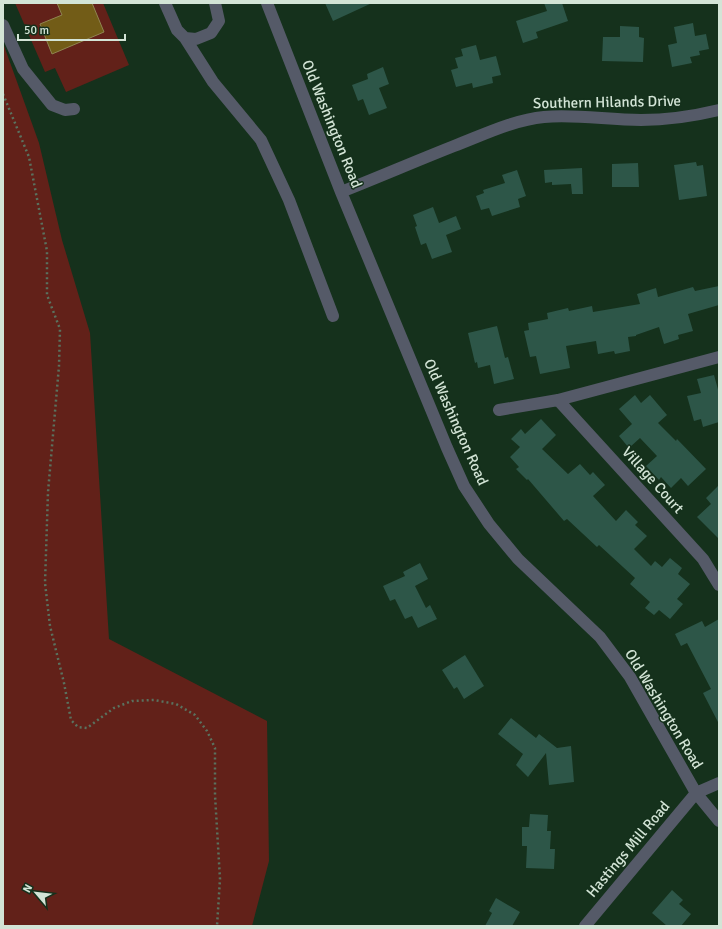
<svg xmlns="http://www.w3.org/2000/svg" width="722" height="929" font-family="Signika,sans-serif">
	<rect width="100%" height="100%" fill="#15311c"/>
	<path fill="#622119" d="M 15,3 L 103,3 L 129,65 L 66,92 L 55,68 L 45,72 Z
		M 3,43 L 39,143 L 62,240 L 90,333 L 109,639 L 267,721 L 269,861 L 252,926 L 3,926 Z"/>
	<path fill="#725c17" stroke="#8f8550" d="M 57,3 L 92,3 L 104,32 L 52,54 L 40,24 L 62,15 Z"/>
	<path fill="#2d5648" d="M 325,3 L 372,3 L 333,21 Z
		M 544,3 L 562,3 L 568,21 L 536,32 L 538,38 L 523,43 L 516,21 L 547,11 Z
		M 693,23 L 695,36 L 706,34 L 709,49 L 699,51 L 700,55 L 690,57 L 692,63 L 672,67 L 668,45 L 677,43 L 674,27 Z
		M 620,26 L 639,27 L 639,37 L 644,38 L 643,62 L 602,61 L 603,37 L 620,37 Z
		M 476,45 L 480,60 L 496,56 L 501,75 L 492,77 L 493,83 L 473,88 L 472,83 L 456,87 L 451,70 L 458,68 L 455,58 L 463,56 L 461,49 Z
		M 383,67 L 389,84 L 379,88 L 387,108 L 369,115 L 363,99 L 358,101 L 352,85 L 368,79 L 367,74 Z
		M 696,162 L 697,166 L 703,165 L 707,196 L 679,200 L 674,165 Z
		M 638,163 L 639,187 L 612,187 L 612,164 Z
		M 582,168 L 583,194 L 572,194 L 571,184 L 552,185 L 552,182 L 545,183 L 544,170 Z
		M 517,170 L 526,196 L 518,199 L 520,207 L 492,216 L 489,208 L 481,210 L 476,196 L 484,193 L 483,190 L 505,183 L 502,175 Z
		M 433,207 L 439,223 L 456,216 L 461,229 L 446,235 L 452,252 L 432,259 L 426,243 L 421,245 L 415,227 L 417,226 L 413,215 Z
		M 719,286 L 719,305 L 688,314 L 693,331 L 678,335 L 679,339 L 664,344 L 659,327 L 636,335 L 636,336 L 628,337 L 630,351 L 615,354 L 614,351 L 598,354 L 596,341 L 566,346 L 570,368 L 540,374 L 536,356 L 530,357 L 524,331 L 529,330 L 528,323 L 548,319 L 547,313 L 568,308 L 569,311 L 592,306 L 593,312 L 640,304 L 637,294 L 656,288 L 658,297 L 693,287 L 695,291 Z
		M 497,326 L 505,358 L 508,357 L 514,379 L 494,384 L 490,365 L 478,368 L 477,362 L 475,363 L 468,333 Z
		M 714,375 L 719,393 L 719,422 L 703,427 L 701,419 L 694,421 L 687,396 L 701,393 L 697,379 Z
		M 635,395 L 641,403 L 650,395 L 667,415 L 658,423 L 676,441 L 677,439 L 706,469 L 688,486 L 681,478 L 671,488 L 661,477 L 659,480 L 646,466 L 657,456 L 640,438 L 629,448 L 619,436 L 632,424 L 619,409 Z
		M 541,419 L 556,435 L 542,449 L 568,474 L 580,464 L 590,475 L 593,472 L 605,485 L 593,496 L 616,521 L 626,510 L 638,522 L 635,525 L 647,536 L 634,549 L 651,566 L 655,561 L 662,567 L 670,558 L 682,568 L 678,574 L 690,584 L 677,599 L 683,604 L 670,619 L 659,610 L 654,615 L 645,608 L 650,602 L 630,584 L 635,578 L 599,545 L 597,547 L 567,519 L 564,521 L 528,479 L 527,480 L 516,469 L 519,467 L 510,457 L 520,447 L 511,439 L 521,429 L 525,434 Z
		M 719,485 L 719,539 L 697,517 L 711,504 L 706,498 Z
		M 420,563 L 428,579 L 415,586 L 426,608 L 430,605 L 437,619 L 418,628 L 412,616 L 405,619 L 395,599 L 390,601 L 383,586 L 405,576 L 403,572 Z
		M 719,619 L 719,724 L 703,693 L 711,689 L 687,643 L 681,646 L 675,634 L 702,621 L 705,627 Z
		M 465,655 L 484,686 L 464,699 L 457,687 L 454,689 L 442,670 Z
		M 511,718 L 536,738 L 539,734 L 557,748 L 571,746 L 574,782 L 549,785 L 546,753 L 528,777 L 516,765 L 523,754 L 498,734 Z
		M 530,814 L 548,815 L 547,831 L 551,831 L 550,849 L 555,849 L 554,869 L 526,868 L 527,846 L 522,846 L 522,827 L 529,827 Z
		M 672,890 L 683,900 L 679,904 L 691,914 L 681,926 L 667,926 L 652,913 Z
		M 496,898 L 520,912 L 512,926 L 485,926 L 492,913 L 489,911 Z"/>
	<g fill="none" stroke-linecap="round" stroke-linejoin="round">
		<path stroke="#5a725f" stroke-width="2.5" stroke-dasharray="2 3" stroke-linecap="butt" d="M 3,94 L 29,157 L 47,251 L 47,295 L 60,329 L 59,366 L 48,492 L 45,583 L 50,626 L 64,683 L 71,720 L 78,727 L 87,728 L 114,708 L 132,701 L 154,700 L 176,704 L 195,715 L 207,731 L 215,748 L 215,795 L 220,879 L 217,926"/>
		<path stroke="#555a68" stroke-width="12" d="M 165,3 L 177,30 L 185,38 L 196,39 L 211,33 L 219,21 L 215,3
			M 267,3 L 341,192 L 447,448 L 464,486 L 489,524 L 518,559 L 600,637 L 630,677 L 696,793 L 719,821
			M 3,25 L 23,69 L 52,105 L 65,110 L 74,109
			M 185,38 L 213,82 L 261,140 L 289,200 L 333,316
			M 341,192 C 379,177 416,161 454,146 C 483,135 513,120 544,117 C 576,114 608,120 641,120 C 667,120 694,116 719,110
			M 558,400 L 703,559 L 719,585
			M 499,410 L 558,400 L 719,357
			M 585,926 L 696,793 L 719,783"/>
	</g>
	<g text-anchor="middle" dominant-baseline="central" stroke-width="3" stroke-linejoin="round" paint-order="stroke">
		<g font-size="15" fill="#d3e4d6" stroke="#15311c">
			<text transform="translate(607 102) rotate(-1)">Southern Hilands Drive</text>
			<text transform="translate(332 124) rotate(68)">Old Washington Road</text>
			<text transform="translate(456 422) rotate(66)">Old Washington Road</text>
			<text transform="translate(653 480) rotate(48)">Village Court</text>
			<text transform="translate(664 709) rotate(59)">Old Washington Road</text>
			<text transform="translate(628 849) rotate(-50)">Hastings Mill Road</text>
		</g>
	</g>
	<rect width="722" height="929" fill="none" stroke="#d3e4d6" stroke-width="8"/>
	<g transform="translate(36 893) rotate(298)" stroke="#15311c" stroke-width="3" paint-order="stroke">
	<path d="M0-3L7 15L0 10L-7 15Z" fill="#d3e4d6"/>
	<text y="-6" font-size="11" font-weight="bold" text-anchor="middle" fill="#d3e4d6">N</text>
	</g>
	<path d="M18 34v6h107v-6" fill="none" stroke="#d3e4d6" stroke-width="2"/>
	<text x="24" y="34" font-size="12" fill="#d3e4d6" stroke="#15311c" stroke-width="3" paint-order="stroke">50 m</text>
</svg>
